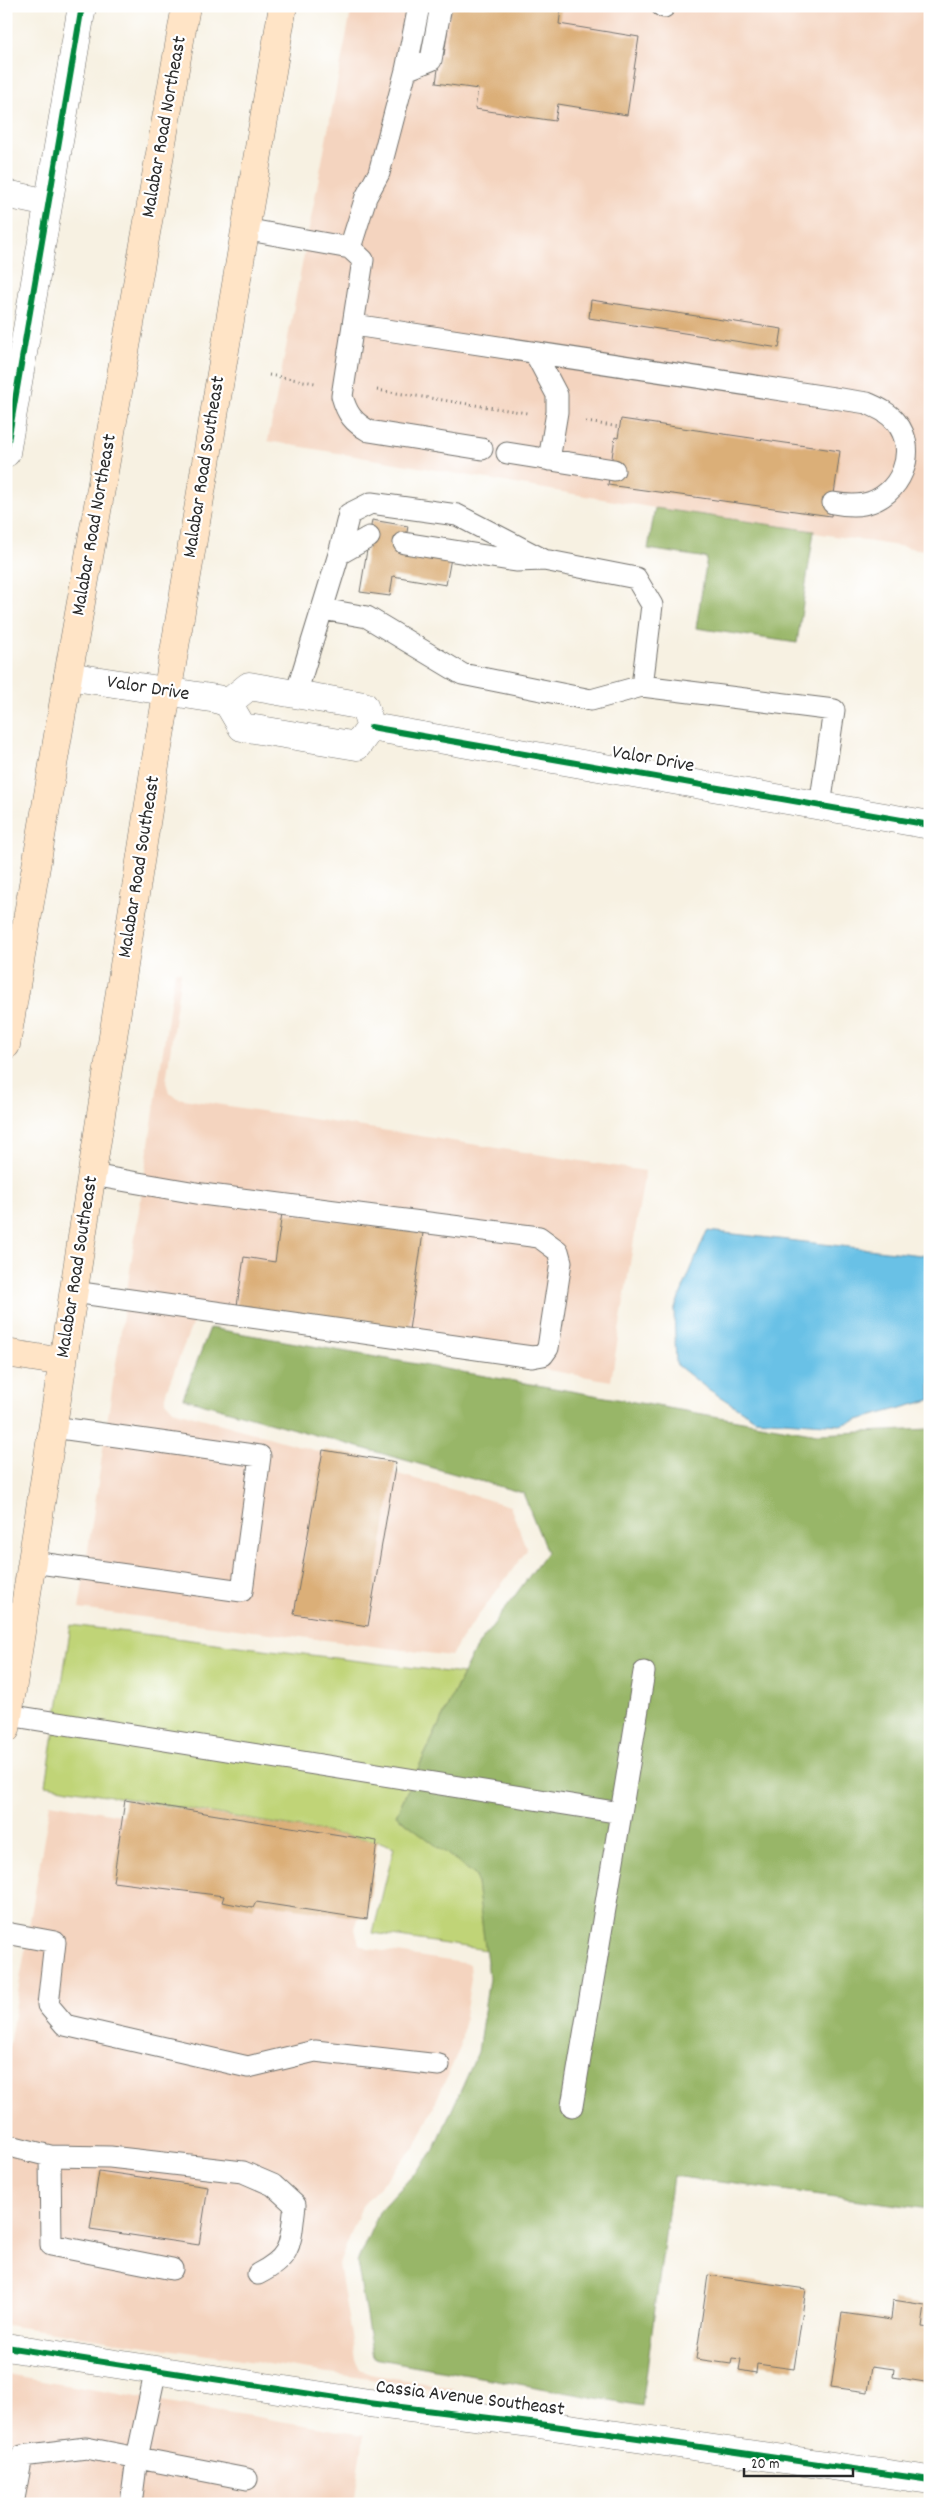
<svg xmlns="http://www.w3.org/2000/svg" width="936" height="2510" font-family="Dekko,sans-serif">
	<rect width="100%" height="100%" fill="#fff"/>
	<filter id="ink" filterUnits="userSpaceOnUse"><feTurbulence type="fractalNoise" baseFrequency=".02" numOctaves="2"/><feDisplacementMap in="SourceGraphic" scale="10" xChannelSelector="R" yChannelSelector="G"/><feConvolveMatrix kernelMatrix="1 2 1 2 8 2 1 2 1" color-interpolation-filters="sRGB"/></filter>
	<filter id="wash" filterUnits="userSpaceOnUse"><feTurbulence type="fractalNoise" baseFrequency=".0096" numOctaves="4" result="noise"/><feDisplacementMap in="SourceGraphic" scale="20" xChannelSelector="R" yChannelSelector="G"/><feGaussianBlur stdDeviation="1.12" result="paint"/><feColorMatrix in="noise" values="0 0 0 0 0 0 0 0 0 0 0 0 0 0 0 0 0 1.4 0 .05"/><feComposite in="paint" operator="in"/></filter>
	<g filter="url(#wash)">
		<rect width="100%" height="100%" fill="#f7f1e2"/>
		<path fill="#f4d4bf" d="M 352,6 L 930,6 L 930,551 L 655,508 L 268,441 Z
			M 175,971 L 181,972 L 166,1082 L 169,1092 L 177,1098 L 645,1171 L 611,1381 L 213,1312 L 201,1314 L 193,1322 L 166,1392 L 166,1402 L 173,1410 L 510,1506 L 527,1550 L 459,1642 L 451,1656 L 79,1609 Z
			M 50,1803 L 374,1858 L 355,1929 L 359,1944 L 370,1949 L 470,1964 L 471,1978 L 460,2048 L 416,2145 L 362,2206 L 339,2264 L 355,2359 L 360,2369 L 370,2374 L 453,2388 L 452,2391 L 456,2392 L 6,2325 L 6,2063 Z
			M 6,2375 L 364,2435 L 354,2504 L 6,2504 Z"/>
		<path fill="#c0d477" stroke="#768051" d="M 71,1625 L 463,1674 L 396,1815 L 476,1875 L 486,1950 L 373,1933 L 394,1847 L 377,1841 L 46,1785 Z"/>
		<path fill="#98b668" stroke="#62704a" d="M 655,508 L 814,531 L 797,643 L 696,628 L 707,558 L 648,549 Z
			M 210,1328 L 817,1434 L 930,1429 L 930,2209 L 673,2176 L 642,2406 L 373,2358 L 357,2262 L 379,2212 L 432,2154 L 478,2052 L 489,1978 L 476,1876 L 396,1815 L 474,1651 L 547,1552 L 523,1493 L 183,1398 Z"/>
		<path fill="#69c1e6" stroke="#4a7688" d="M 707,1231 L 930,1256 L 930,1400 L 840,1425 L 755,1419 L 705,1387 L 676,1364 L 674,1310 Z"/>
		<g id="blocks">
			<path fill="#dbaf78" d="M 451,6 L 544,6 L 561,9 L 559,24 L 639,37 L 627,115 L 558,104 L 555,121 L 475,109 L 478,89 L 436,83 L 440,55 L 444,55 Z
				M 591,300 L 782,329 L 779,348 L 589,318 Z
				M 621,419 L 840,451 L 831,516 L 608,485 L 615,437 L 618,438 Z
				M 372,520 L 408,526 L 404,550 L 451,558 L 446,585 L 393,576 L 390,596 L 360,592 Z
				M 282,1213 L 423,1233 L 409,1330 L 237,1306 L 244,1257 L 275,1262 Z
				M 323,1450 L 396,1462 L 368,1626 L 294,1614 Z
				M 125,1800 L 377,1841 L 367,1919 L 256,1902 L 253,1908 L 222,1902 L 224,1896 L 113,1882 Z
				M 99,2171 L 208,2187 L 199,2245 L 90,2229 Z
				M 708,2275 L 806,2289 L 794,2369 L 757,2364 L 756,2373 L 739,2370 L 741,2359 L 732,2358 L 731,2364 L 696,2359 Z
				M 893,2300 L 925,2305 L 922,2327 L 930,2328 L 930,2352 L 925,2382 L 893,2377 L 894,2369 L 872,2366 L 868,2392 L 831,2387 L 842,2313 L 891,2320 Z"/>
		</g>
	</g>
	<g filter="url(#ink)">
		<use href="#blocks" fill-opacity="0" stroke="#72706b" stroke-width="1"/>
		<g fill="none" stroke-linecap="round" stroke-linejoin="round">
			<g stroke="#72706b" stroke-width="23">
				<path id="lane" d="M 662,6 L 664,7
					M 406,70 L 431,60 L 441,6
					M 244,229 L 350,248 L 363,260 L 342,396 C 347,414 353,422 369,431 L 482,449
					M 350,248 L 366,197 L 379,173 L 406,70 L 419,6
					M 354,325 L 867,403 C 878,408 888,412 896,422 C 920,451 900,497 864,504 C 854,506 844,505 833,503
					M 535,353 L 557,395 L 557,412 L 549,460
					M 507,453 L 614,470
					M 404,543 L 516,561 L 544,560 L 636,578 L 652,605 L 642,686
					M 339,554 L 349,514 L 371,503 L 457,515 L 544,560
					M 322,609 L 367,617 L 462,674 L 591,700 L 642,686 L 834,710 L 820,806
					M 296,694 L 339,554 L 369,537
					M 74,1292 L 532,1357 L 543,1355 L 548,1348 L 561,1262 L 558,1251 L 539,1237 L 202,1194 L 92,1175
					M 32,1562 L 242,1591 L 260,1456 L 53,1427
					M 8,1715 L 621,1813 L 572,2106
					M 621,1813 L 644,1672
					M 6,1933 L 55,1942 L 48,2005 L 65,2025 L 248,2067 L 315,2051 L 439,2065
					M 6,2145 L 50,2156 L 51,2245 L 172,2269
					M 50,2156 L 110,2157 L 243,2172 L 273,2185 L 295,2205 C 290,2242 294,2256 258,2274
					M 13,2504 L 22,2456 L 86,2448 L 247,2479
					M 131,2504 L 137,2458 L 156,2369"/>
			</g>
			<g stroke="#72706b" stroke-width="29">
				<path id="street" d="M 6,194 L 48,203
					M 6,453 L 82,6
					M 68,676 L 217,699 L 228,703 L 242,727 L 357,746 L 371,727
					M 228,703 L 249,686 L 364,706 L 371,727
					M 371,727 L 930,825
					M 6,2347 L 369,2403 L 547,2425 L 930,2480"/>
			</g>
			<g stroke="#72706b" stroke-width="29">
				<path id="secondary" d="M 6,1045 L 68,676 L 186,6
					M 6,1353 L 63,1362
					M 6,1729 L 155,765 L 283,6"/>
			</g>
			<path stroke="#72706b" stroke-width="3" stroke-dasharray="1 4" stroke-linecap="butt" d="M 269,375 L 315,383
				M 377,390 L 527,413
				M 586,422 L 620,427"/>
			<use href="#lane" stroke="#fff" stroke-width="21"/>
			<use href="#street" stroke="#fff" stroke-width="28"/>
			<use href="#secondary" stroke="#ffe4c6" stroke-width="28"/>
			<g stroke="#fff" stroke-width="9">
				<path id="cycleway" d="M 6,453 L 82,6
					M 371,727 L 930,825
					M 6,2347 L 369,2403 L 547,2425 L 930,2480"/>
			</g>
			<use href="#cycleway" stroke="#00873e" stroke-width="6"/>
		</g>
	</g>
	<g text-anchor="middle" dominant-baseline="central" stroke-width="4.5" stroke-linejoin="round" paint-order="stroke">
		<g font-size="20" fill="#2b2b2b" stroke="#fff">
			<text transform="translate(165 127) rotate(-80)">Malabar Road Northeast</text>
			<text transform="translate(205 467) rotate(-81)">Malabar Road Southeast</text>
			<text transform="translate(95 525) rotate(-80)">Malabar Road Northeast</text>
			<text transform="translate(148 689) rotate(9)">Valor Drive</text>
			<text transform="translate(653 760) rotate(10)">Valor Drive</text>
			<text transform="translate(140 867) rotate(-81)">Malabar Road Southeast</text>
			<text transform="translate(78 1267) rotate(-81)">Malabar Road Southeast</text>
			<text transform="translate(470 2399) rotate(7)">Cassia Avenue Southeast</text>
		</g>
	</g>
	<rect width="936" height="2510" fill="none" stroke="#fff" stroke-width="25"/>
	<path d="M744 2468v8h109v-8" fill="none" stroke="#2b2b2b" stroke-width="2.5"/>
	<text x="751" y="2468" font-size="15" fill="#2b2b2b" stroke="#ffffff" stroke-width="4" paint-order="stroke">20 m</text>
</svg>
